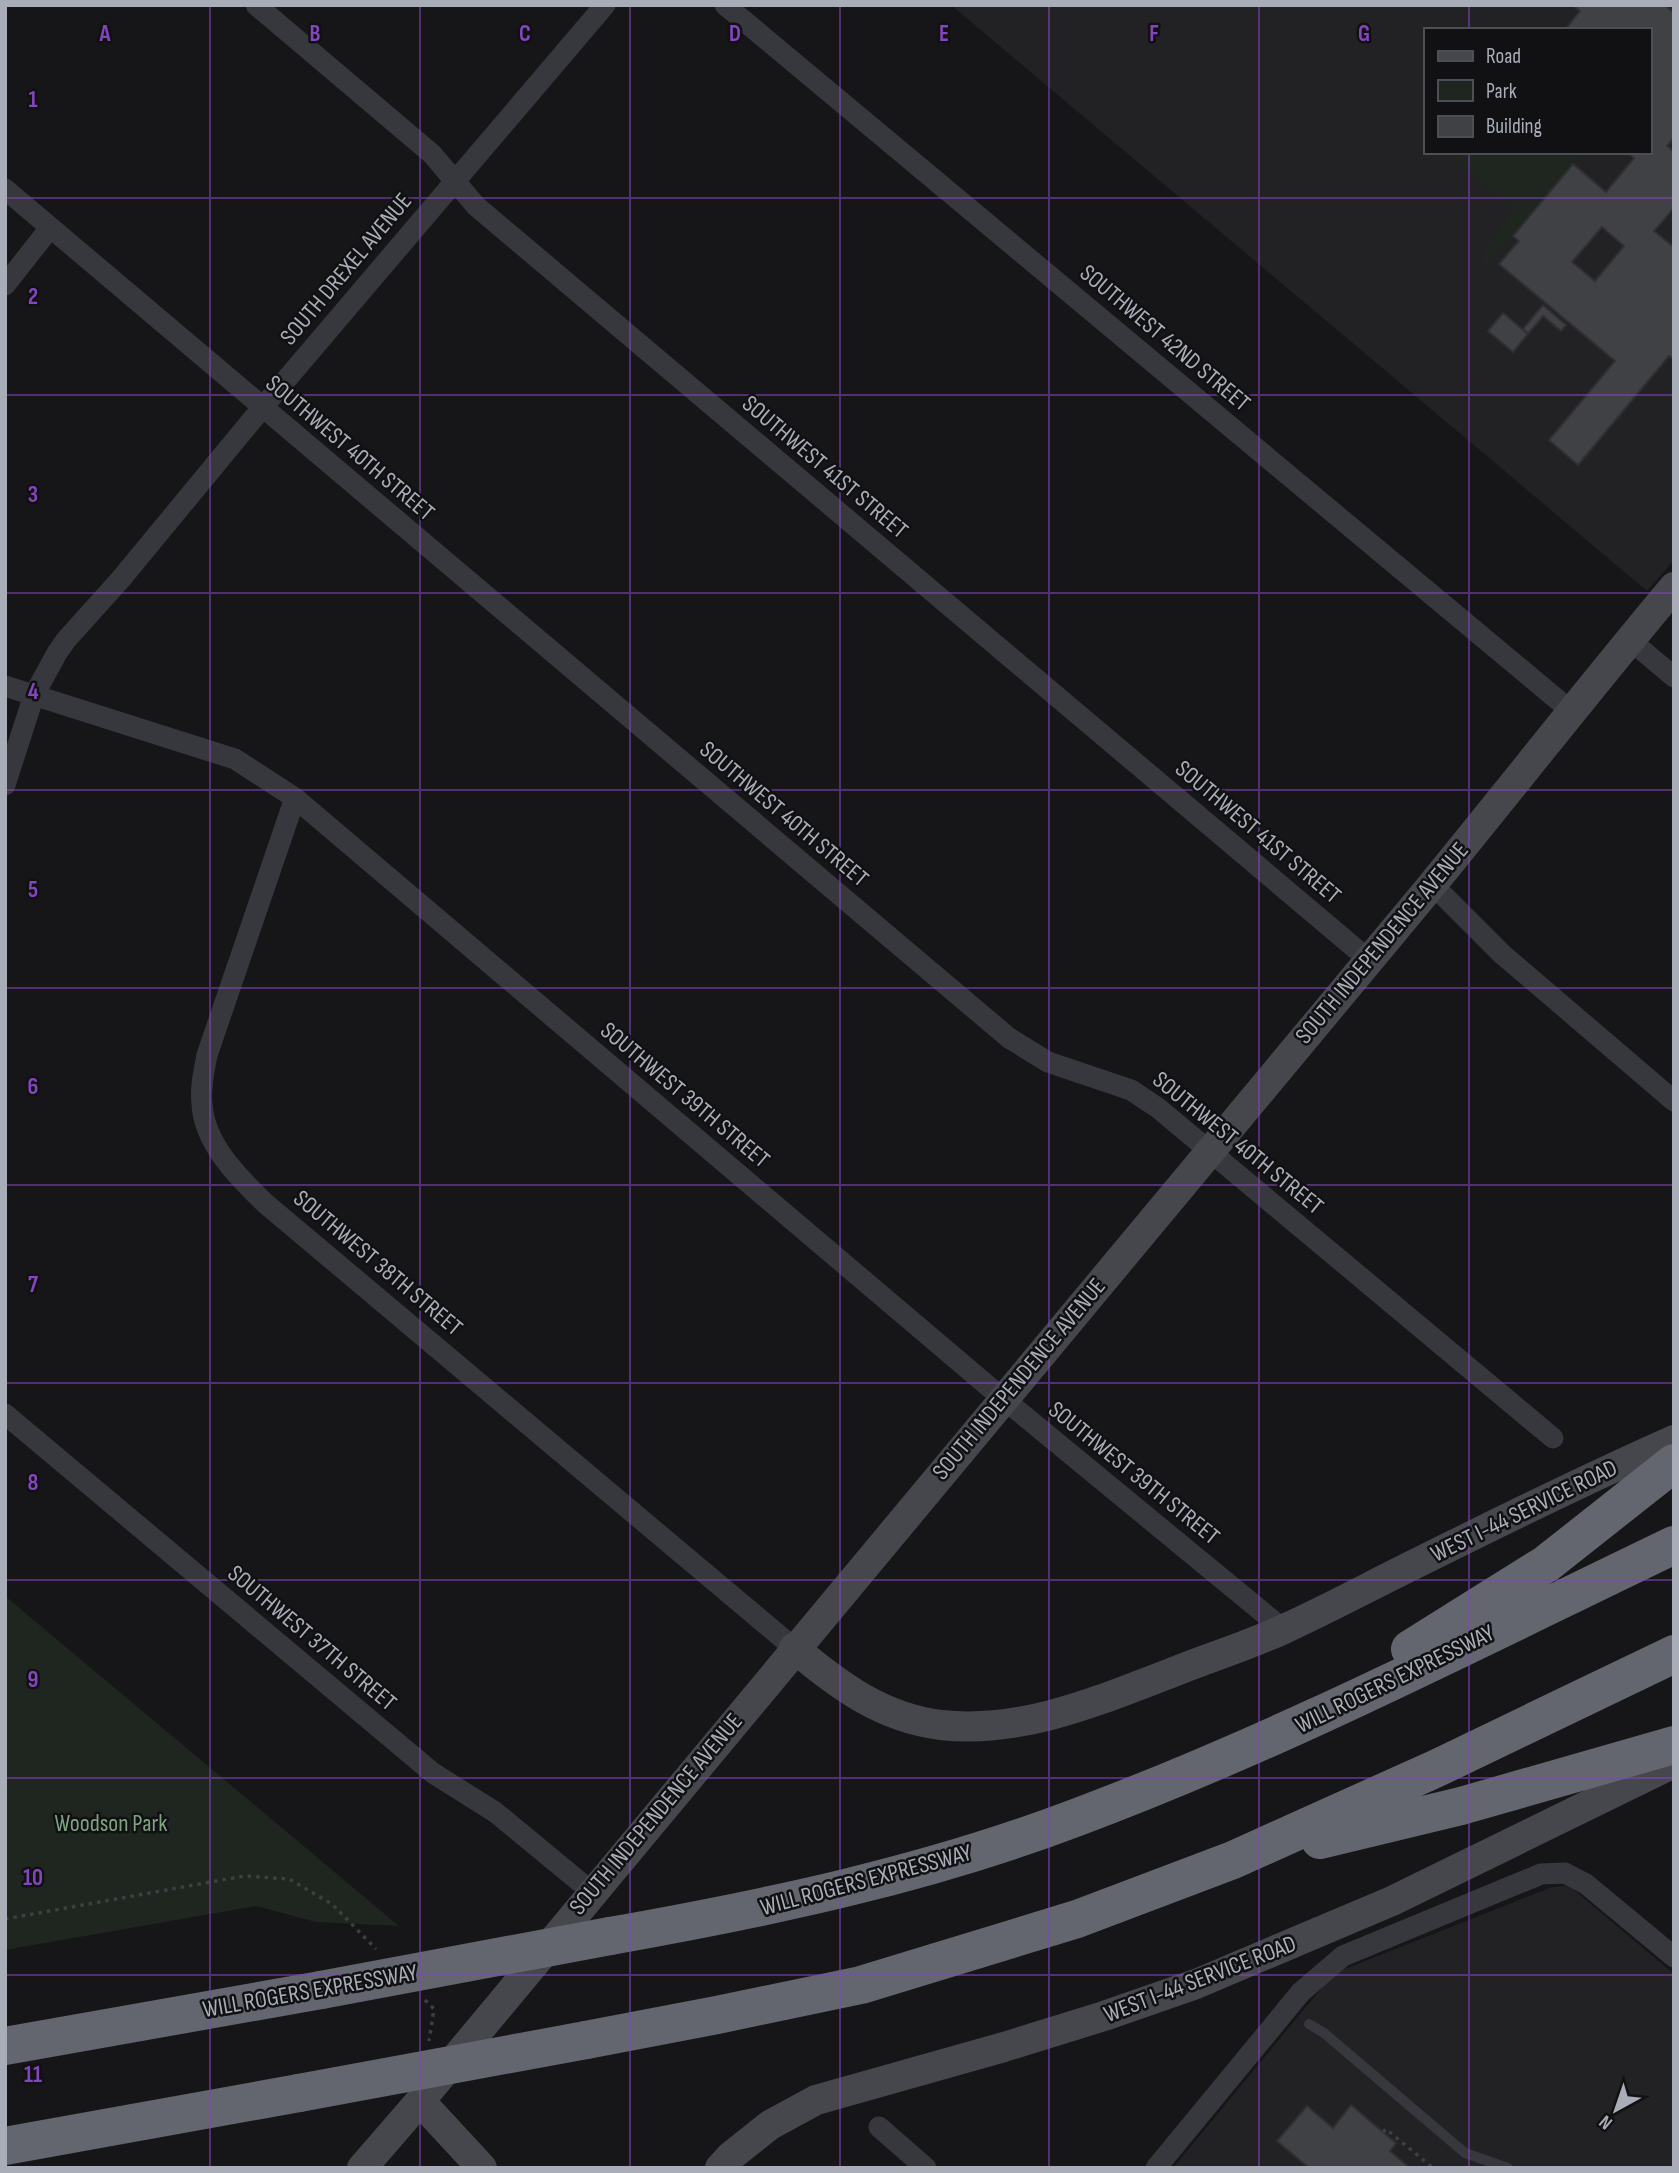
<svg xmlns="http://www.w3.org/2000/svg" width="1679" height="2173" font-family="'Sofia Sans Condensed',sans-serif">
	<rect width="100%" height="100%" fill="#161618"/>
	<path fill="#222225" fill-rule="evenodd" d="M 951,5 L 1674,5 L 1674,560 L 1647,591 ZM 1425,30 L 1649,30 L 1649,152 L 1425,152 Z
		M 1566,1886 L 1574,1890 L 1674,1974 L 1674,2168 L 1173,2168 L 1329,1979 L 1345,1969 L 1552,1887 Z"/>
	<path fill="#1e261f" d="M 1460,152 L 1582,152 L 1488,265 L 1480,257 L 1514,208 L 1454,159 Z
		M 5,1596 L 399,1926 L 316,1922 L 256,1906 L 5,1950 Z"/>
	<path fill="#404145" stroke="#303034" stroke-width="2" fill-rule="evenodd" d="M 1573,5 L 1665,5 L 1674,13 L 1674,138 L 1667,146 L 1674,152 L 1674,208 L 1654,231 L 1674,247 L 1674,360 L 1669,356 L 1578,465 L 1549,440 L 1615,361 L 1499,264 L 1519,241 L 1513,236 L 1573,164 L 1606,192 L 1634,158 L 1627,152 L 1649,152 L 1649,30 L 1565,30 L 1580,11 ZM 1602,227 L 1624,246 L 1595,281 L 1572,262 Z
		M 1543,305 L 1566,325 L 1561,331 L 1543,316 L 1528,334 L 1523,329 Z
		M 1503,313 L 1528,334 L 1513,352 L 1488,331 Z
		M 1351,2105 L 1396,2143 L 1390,2151 L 1410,2168 L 1309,2168 L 1277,2141 L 1307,2106 L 1333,2128 Z"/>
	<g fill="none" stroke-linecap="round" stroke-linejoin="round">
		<path stroke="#3d3f44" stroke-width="3.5" stroke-dasharray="3.5 5" stroke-linecap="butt" d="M 5,1919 L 244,1876 L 289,1879 L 332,1904 L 376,1949
			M 425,2000 L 434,2009 L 429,2041
			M 1383,2132 L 1386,2129 L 1433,2168"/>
		<path stroke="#37383d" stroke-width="10" d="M 1309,2024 L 1324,2033 L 1465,2153 L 1508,2168"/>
		<path stroke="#37383d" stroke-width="21" d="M 256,5 L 432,154 L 476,206 L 1369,960
			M 725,5 L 1571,711
			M 5,189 L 1009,1038 L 1048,1062 L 1131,1090 L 1158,1108 L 1553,1438
			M 5,285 L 50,228
			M 1630,640 L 1674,677
			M 5,686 L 235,759 L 295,798 L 988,1386 L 1283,1629
			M 5,785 L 34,695 L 57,653 L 66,640 L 120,580 L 262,408 L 605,5
			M 295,798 L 207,1055 C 204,1071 200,1087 202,1104 C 204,1144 239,1178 266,1204 L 794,1648
			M 1432,884 L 1502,954 L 1674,1101
			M 5,1414 L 433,1773 L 495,1812 L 592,1892
			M 879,2127 L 926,2168
			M 1156,2168 L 1301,1992 L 1343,1956 L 1541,1874 L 1565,1873 L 1586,1884 L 1674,1957"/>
		<path stroke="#45474d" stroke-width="30" d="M 794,1648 C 838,1685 882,1718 941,1725 C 1021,1734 1098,1701 1171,1673 C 1208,1658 1247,1646 1284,1629 C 1330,1608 1376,1583 1421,1561 C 1505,1519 1589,1478 1674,1440
			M 420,2101 L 482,2168
			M 362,2168 L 420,2101 C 755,1695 1095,1293 1431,886 C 1512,787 1591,686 1674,587
			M 720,2168 L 731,2156 L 770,2125 L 816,2100 L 1004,2047 L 1104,2016 L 1196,1984 L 1392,1901 L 1674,1763"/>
		<path stroke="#63666e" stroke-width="38" d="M 1410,1649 L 1546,1564 L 1674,1463
			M 1320,1840 L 1461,1806 L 1674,1745
			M 610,1936 C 768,1908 925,1875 1075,1818 C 1281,1741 1476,1640 1674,1545
			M 586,2040 L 717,2015 L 861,1985 L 1077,1919 L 1233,1860 L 1435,1769 L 1674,1654
			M 5,2046 L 321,1990
			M 5,2146 L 299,2093"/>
		<path stroke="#63666e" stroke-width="38" d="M 321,1990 L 610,1936
			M 299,2093 L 586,2040"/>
	</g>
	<path fill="none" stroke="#8446be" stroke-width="2" stroke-opacity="0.55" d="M 210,5 L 210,2168M 420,5 L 420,2168M 630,5 L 630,2168M 840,5 L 840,2168M 1049,5 L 1049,2168M 1259,5 L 1259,2168M 1469,5 L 1469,30M 1469,152 L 1469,2168M 5,198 L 1674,198M 5,395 L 1674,395M 5,593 L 1674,593M 5,790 L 1674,790M 5,988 L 1674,988M 5,1185 L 1674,1185M 5,1383 L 1674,1383M 5,1580 L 1674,1580M 5,1778 L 1674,1778M 5,1975 L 1674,1975"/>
	<g text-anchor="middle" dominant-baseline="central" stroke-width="5" stroke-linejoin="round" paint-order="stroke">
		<g font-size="24" fill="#a8adb8" stroke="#111113">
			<text transform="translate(346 269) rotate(-50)">SOUTH DREXEL AVENUE</text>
			<text transform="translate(1165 338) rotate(40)">SOUTHWEST 42ND STREET</text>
			<text transform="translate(350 448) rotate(40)">SOUTHWEST 40TH STREET</text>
			<text transform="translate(825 467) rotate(40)">SOUTHWEST 41ST STREET</text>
			<text transform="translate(784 814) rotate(40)">SOUTHWEST 40TH STREET</text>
			<text transform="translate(1258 832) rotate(40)">SOUTHWEST 41ST STREET</text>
			<text transform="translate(1382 943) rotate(-50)">SOUTH INDEPENDENCE AVENUE</text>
			<text transform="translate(685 1095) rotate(40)">SOUTHWEST 39TH STREET</text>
			<text transform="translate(1238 1143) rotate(39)">SOUTHWEST 40TH STREET</text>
			<text transform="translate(378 1263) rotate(40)">SOUTHWEST 38TH STREET</text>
			<text transform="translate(1019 1379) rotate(-50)">SOUTH INDEPENDENCE AVENUE</text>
			<text transform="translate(1134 1473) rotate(39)">SOUTHWEST 39TH STREET</text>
			<text transform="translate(1524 1511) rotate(-26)">WEST I-44 SERVICE ROAD</text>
			<text transform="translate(312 1638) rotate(40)">SOUTHWEST 37TH STREET</text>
			<text transform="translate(1395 1679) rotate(-26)">WILL ROGERS EXPRESSWAY</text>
			<text transform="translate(656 1814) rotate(-50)">SOUTH INDEPENDENCE AVENUE</text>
			<text transform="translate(866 1880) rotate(-15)">WILL ROGERS EXPRESSWAY</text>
			<text transform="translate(1200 1979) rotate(-21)">WEST I-44 SERVICE ROAD</text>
			<text transform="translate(310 1991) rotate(-10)">WILL ROGERS EXPRESSWAY</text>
		</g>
		<g font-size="24" fill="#7fa381" stroke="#111113">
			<text x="111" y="1823">Woodson Park</text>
		</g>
	</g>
	<g font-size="23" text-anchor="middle" font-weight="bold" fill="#8446be" stroke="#111113" stroke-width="5" stroke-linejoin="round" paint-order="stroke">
		<text x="105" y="41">A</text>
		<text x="315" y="41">B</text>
		<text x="525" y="41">C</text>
		<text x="735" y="41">D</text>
		<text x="944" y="41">E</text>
		<text x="1154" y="41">F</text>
		<text x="1364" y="41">G</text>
		<text x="33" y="107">1</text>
		<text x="33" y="304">2</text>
		<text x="33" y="502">3</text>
		<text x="33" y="699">4</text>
		<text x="33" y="897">5</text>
		<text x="33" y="1094">6</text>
		<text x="33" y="1292">7</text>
		<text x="33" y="1490">8</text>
		<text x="33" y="1687">9</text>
		<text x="33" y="1885">10</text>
		<text x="33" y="2082">11</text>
	</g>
	<rect width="1679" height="2173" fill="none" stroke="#a8adb8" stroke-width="14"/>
	<rect x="1424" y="28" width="228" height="126" fill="#111113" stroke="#4d4f55" stroke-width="2"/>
	<rect x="1438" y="51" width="35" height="10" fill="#45474d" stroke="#4d4f55" stroke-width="2"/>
	<text x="1486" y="63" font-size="21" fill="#a8adb8">Road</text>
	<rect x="1438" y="80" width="35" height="21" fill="#1e261f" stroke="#4d4f55" stroke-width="2"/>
	<text x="1486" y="98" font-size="21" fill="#a8adb8">Park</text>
	<rect x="1438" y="116" width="35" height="21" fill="#404145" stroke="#4d4f55" stroke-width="2"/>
	<text x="1486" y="133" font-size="21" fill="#a8adb8">Building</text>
	<g transform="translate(1616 2110) rotate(220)" stroke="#111113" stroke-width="5" paint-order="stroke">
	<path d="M0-5L12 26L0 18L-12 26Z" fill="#a8adb8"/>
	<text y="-10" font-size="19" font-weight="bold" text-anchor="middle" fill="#a8adb8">N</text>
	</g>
</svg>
